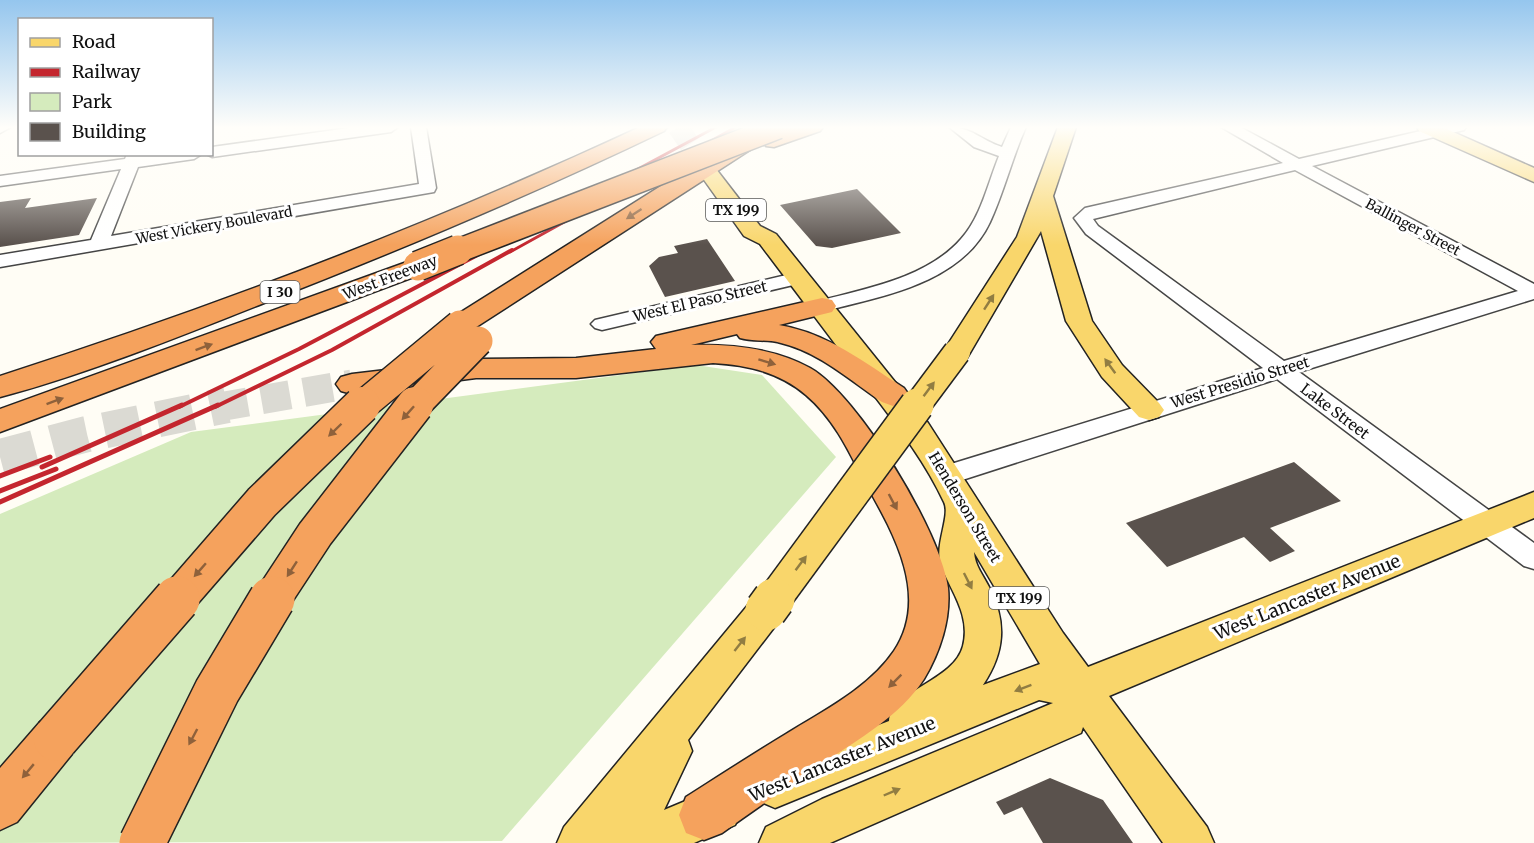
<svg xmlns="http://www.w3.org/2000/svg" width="1534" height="843" font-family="Merriweather,serif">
	<rect width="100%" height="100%" fill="#fffdf5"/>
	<path fill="#d5ebbd" d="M 696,365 L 762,375 L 836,457 L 502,841 L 0,843 L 0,514 L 191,432 Z"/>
	<path fill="#5a524d" d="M 857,189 L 901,233 L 832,248 L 816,246 L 780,205 Z
		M 31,198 L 25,208 L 97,198 L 79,235 L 0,247 L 0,202 Z
		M 707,239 L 735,281 L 665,297 L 649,266 L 659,257 L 678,253 L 674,246 Z
		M 1294,462 L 1341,501 L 1270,528 L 1295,551 L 1270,562 L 1244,537 L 1167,567 L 1126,523 Z
		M 1050,778 L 1103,800 L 1133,843 L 1043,843 L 1022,807 L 1004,815 L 996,802 Z"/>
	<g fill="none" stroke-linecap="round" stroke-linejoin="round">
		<path stroke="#dbdad3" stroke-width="21" stroke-dasharray="21 10" stroke-linecap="butt" d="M 678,127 L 709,173"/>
		<path stroke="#dbdad3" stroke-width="29" stroke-dasharray="29 14" stroke-linecap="butt" d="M 219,407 L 352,384"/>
		<path stroke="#dbdad3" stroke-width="36" stroke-dasharray="36 18" stroke-linecap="butt" d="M 0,457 L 87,434 L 227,405"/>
		<g stroke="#444" stroke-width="3">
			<path id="minor" d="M 0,127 L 11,127 L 0,133 Z
				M 356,127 L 398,127 L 391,132 L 212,157 L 206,154 L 212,154 L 212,147 Z
				M 411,127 L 426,127 L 436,188 L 434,192 L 0,267 L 0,255 L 91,240 L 121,169 L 0,186 L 0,176 L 125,159 L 127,154 L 202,154 L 194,159 L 138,167 L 111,236 L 419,184 Z
				M 949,127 C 971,127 981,140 1002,147 L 1011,127 L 1026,127 C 1012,158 1004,192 990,222 C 962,282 887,295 829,310 L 815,310 L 812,306 L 815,302 C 863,289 926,279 961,239 C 981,217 988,183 999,156 L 974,147 Z
				M 1221,127 L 1240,127 L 1299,159 L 1438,127 L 1466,127 L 1464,130 L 1312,166 L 1534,284 L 1534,299 L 1299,372 L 1534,543 L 1534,569 L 1524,566 L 1277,379 L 956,482 L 947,484 L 938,482 L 934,475 L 938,468 L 1263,368 L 1086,234 L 1074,218 L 1085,208 L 1283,163 ZM 1295,170 L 1518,291 L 1284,361 L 1098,226 L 1093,219 Z
				M 799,272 L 809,278 L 806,282 L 602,330 L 595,328 L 591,324 L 595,320 Z"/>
		</g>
		<g stroke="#222" stroke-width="3">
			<path id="major" d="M 1058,127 L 1076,127 L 1053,196 L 1092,321 L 1122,365 L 1159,403 L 1164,410 L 1159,417 L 1149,420 L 1139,417 L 1102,377 L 1066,321 L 1041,231 L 967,358 L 957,361 L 947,358 L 943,352 L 1017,237 Z
				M 1417,127 L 1442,127 L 1534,168 L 1534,182 L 1419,131 Z
				M 709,167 L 716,169 L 760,226 L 776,234 L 928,423 L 1063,633 L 1088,667 L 1534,492 L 1534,518 L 1109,696 L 1207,827 L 1214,843 L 1163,843 L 1083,727 L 1081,733 L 830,843 L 759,843 L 766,827 L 822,799 L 1053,703 L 1039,700 L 775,808 L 759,801 L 753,786 L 759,771 L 889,721 C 892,690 954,681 963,646 C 971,615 951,592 941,565 C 934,545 951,516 944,502 C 923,457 891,418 861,378 C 827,333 794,289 760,244 L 744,236 L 702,177 L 699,173 L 702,169 ZM 974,552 L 1040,664 L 983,685 C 1005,652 1007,622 989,587 C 983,575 975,566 974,552 Z
				M 766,594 L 779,599 L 785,610 L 779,621 L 688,740 L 692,751 L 664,810 L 719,787 L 735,793 L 741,809 L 735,825 L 694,843 L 557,843 L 564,827 L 753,599 Z"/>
		</g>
		<g stroke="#222" stroke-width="3">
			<path id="highway" d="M 640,127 L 667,127 L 664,131 C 533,194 400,250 264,303 C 177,337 90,373 0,397 L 0,376 C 218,306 432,224 640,127 Z
				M 792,127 L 823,127 L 820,131 L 774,147 L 766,146 L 763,141 L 766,136 Z
				M 745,137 L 753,138 L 756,143 L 753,148 L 470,331 L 460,334 L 450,331 L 446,325 L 450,319 L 737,138 Z
				M 418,258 L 427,260 L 431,266 L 427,272 L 0,432 L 0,409 Z
				M 822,298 L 832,300 L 836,306 L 832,312 L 779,325 C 827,333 864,362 904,388 L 909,395 L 904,402 L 893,406 L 882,402 C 851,381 819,352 781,343 C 767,339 754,342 740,338 L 737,334 L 691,345 C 732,344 774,348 810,368 C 858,395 942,534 948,588 C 951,619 940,652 924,679 C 900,717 855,741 819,766 C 786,788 754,810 722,833 L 704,840 L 686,833 L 679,815 L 686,797 C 719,776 753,754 786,734 C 823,711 869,688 894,651 C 932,594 890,527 862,477 C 847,447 832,417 806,395 C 779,372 747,365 713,363 L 576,378 L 476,378 L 352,394 L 341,391 L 336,384 L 341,377 L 352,374 L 479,359 L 576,358 L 656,349 L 651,342 L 656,336 Z
				M 56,716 L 72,722 L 79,738 L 72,754 L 17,822 L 0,830 L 0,768 L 40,722 Z"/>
		</g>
		<use href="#minor" fill="#fff" fill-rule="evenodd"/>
		<use href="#major" fill="#f9d66b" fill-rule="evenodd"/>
		<use href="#highway" fill="#f5a25d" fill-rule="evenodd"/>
		<path stroke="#c4262e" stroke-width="3" d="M 484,252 L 716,127
			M 510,252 L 736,127"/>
		<path stroke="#c4262e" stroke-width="4" d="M 179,407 L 299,349 L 487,250
			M 215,407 L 332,350 L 512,250"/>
		<path stroke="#c4262e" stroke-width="5" d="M 42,467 L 182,405
			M 0,476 L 50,457
			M 0,491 L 56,469
			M 0,502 L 218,405"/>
		<g stroke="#222" stroke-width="29" stroke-linecap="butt">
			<path id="major-bridge-far2" d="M 916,407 L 957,352"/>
		</g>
		<g stroke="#222" stroke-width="36" stroke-linecap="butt">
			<path id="major-bridge-far1" d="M 773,601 L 917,405"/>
		</g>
		<g stroke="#222" stroke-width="44" stroke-linecap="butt">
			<path id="major-bridge" d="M 766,610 L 774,599"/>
		</g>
		<g stroke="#222" stroke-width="26" stroke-linecap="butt">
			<path id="highway-bridge-far3" d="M 455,252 L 778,127"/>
		</g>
		<g stroke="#222" stroke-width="32" stroke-linecap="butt">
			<path id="highway-bridge-far2" d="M 418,266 L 458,250
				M 361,407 L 460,325
				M 414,407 L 478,341"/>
		</g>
		<g stroke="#222" stroke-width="39" stroke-linecap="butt">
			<path id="highway-bridge-far1" d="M 176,601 L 262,502 L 362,405
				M 271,601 L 315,534 L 415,405"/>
		</g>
		<g stroke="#222" stroke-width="48" stroke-linecap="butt">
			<path id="highway-bridge" d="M 56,738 L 177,599
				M 142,843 L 217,691 L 272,599"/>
		</g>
		<use href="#major-bridge-far2" stroke="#f9d66b" stroke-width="26"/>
		<use href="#major-bridge-far1" stroke="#f9d66b" stroke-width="33"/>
		<use href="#major-bridge" stroke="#f9d66b" stroke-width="41"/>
		<use href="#highway-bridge-far3" stroke="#f5a25d" stroke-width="23"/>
		<use href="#highway-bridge-far2" stroke="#f5a25d" stroke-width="29"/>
		<use href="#highway-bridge-far1" stroke="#f5a25d" stroke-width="36"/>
		<use href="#highway-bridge" stroke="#f5a25d" stroke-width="45"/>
	</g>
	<defs><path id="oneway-solid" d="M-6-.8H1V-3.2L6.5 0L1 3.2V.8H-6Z" transform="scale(1.5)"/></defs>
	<g fill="#8e613b">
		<use href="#oneway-solid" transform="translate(634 214) rotate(147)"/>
		<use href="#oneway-solid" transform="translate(204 347) rotate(-20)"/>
		<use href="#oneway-solid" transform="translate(767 362) rotate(17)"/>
		<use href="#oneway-solid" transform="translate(55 401) rotate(-20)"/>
		<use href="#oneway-solid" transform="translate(408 413) rotate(132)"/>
		<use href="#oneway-solid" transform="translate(335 430) rotate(136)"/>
		<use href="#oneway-solid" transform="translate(893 502) rotate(62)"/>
		<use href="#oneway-solid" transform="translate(292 569) rotate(123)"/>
		<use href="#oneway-solid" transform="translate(200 570) rotate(131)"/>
		<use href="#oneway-solid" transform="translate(895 681) rotate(135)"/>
		<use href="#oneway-solid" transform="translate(193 737) rotate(118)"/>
		<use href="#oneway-solid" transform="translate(28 771) rotate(130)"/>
	</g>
	<g fill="#917d42">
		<use href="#oneway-solid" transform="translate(989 302) rotate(-57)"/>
		<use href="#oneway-solid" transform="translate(1110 366) rotate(-126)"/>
		<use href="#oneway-solid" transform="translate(929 389) rotate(-53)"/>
		<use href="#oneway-solid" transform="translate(801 563) rotate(-53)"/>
		<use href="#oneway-solid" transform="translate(968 581) rotate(63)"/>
		<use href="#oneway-solid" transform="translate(740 644) rotate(-52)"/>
		<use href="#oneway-solid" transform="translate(1023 688) rotate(159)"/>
		<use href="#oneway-solid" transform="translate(892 792) rotate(-23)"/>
	</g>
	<linearGradient id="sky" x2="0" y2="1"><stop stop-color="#95c6ee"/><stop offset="0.52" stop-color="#fffefa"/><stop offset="1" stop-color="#fffefa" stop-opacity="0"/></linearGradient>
	<rect width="1534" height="245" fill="url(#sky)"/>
	<g text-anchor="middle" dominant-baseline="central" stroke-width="6" stroke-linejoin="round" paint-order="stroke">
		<g fill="#fff" stroke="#585858" stroke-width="1.5">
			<rect x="706" y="199" width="60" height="22" rx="4.5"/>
			<rect x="260.5" y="281" width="39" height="22" rx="4.5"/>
			<rect x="989" y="587" width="60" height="22" rx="4.5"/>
		</g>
		<g font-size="14" font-weight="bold" fill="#111">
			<text x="736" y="210">TX 199</text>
			<text x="280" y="292">I 30</text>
			<text x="1019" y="598">TX 199</text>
		</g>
		<g font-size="14" fill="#111" stroke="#fff">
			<text transform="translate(214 225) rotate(-10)">West Vickery Boulevard</text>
			<text transform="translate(1413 227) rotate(28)">Ballinger Street</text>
		</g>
		<g font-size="15" fill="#111" stroke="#fff">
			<text transform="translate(390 277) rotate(-21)">West Freeway</text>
			<text transform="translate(700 301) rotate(-13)">West El Paso Street</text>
			<text transform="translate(1240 382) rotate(-17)">West Presidio Street</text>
			<text transform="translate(1335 411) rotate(37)">Lake Street</text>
			<text transform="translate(965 507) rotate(59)">Henderson Street</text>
		</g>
		<g font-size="18" fill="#111" stroke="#fff">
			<text transform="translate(1307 597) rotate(-22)">West Lancaster Avenue</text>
			<text transform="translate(842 759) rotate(-22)">West Lancaster Avenue</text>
		</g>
	</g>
	<rect x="18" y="18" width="195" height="138" fill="#ffffff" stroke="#a0a0a0" stroke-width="1.5"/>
	<rect x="30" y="38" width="30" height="9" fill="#f9d66b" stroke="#a0a0a0" stroke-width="1.5"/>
	<text x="72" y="48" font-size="18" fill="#111111">Road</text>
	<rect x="30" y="68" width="30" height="9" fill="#c4262e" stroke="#a0a0a0" stroke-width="1.5"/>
	<text x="72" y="78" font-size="18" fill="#111111">Railway</text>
	<rect x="30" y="93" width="30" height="18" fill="#d5ebbd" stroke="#a0a0a0" stroke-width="1.5"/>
	<text x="72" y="108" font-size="18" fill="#111111">Park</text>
	<rect x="30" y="123" width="30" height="18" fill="#5a524d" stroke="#a0a0a0" stroke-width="1.5"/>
	<text x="72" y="138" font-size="18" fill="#111111">Building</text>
</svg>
